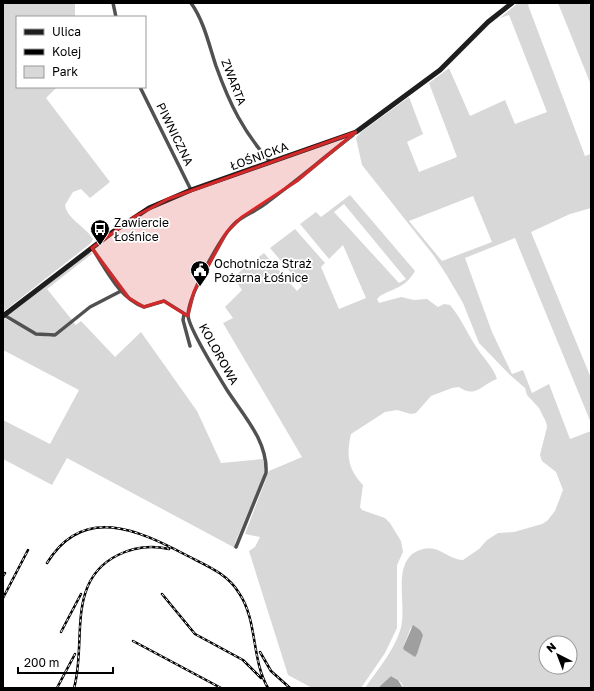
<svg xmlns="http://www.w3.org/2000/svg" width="594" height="691" font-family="'Golos Text',sans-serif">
	<rect width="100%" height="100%" fill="#fff"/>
	<path fill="#d8d8d8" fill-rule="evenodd" d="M 3,3 L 75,3 L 75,17 L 17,17 L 17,87 L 57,87 L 46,98 L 110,182 L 90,198 L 81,189 L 73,192 L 65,205 C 67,219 85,226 93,239 L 91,243 L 3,312 Z
		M 518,3 L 531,3 L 528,5 L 585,156 L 591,154 L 591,208 L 570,214 L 531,232 L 591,378 L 591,423 L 515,238 L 465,258 L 492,332 L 512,374 L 523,370 L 532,393 L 549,384 L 570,439 L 591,431 L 591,688 L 403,688 C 403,682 396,678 391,676 L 378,688 L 365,688 C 378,669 393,652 400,631 C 409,606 388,558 423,549 C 440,545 448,560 463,560 L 479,549 L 487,540 L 498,533 L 514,532 L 542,524 L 547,521 L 555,511 L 563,490 L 556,472 L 542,461 L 540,455 L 547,427 L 546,422 L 539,408 L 527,395 L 525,388 L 510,375 L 479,343 L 463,303 L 446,274 L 434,256 L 362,165 L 356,138 L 361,132 L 409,97 L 423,134 L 407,142 L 419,172 L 457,157 L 429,83 L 449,68 L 470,116 L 505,100 L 515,124 L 547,112 L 509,15 L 500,18 ZM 473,196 L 492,242 L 442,261 L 409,221 ZM 411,627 L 416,656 L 414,656 L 404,650 L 403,648 ZM 546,643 L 570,643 L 570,667 L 546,667 Z
		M 558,3 L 589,3 L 591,10 L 591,85 Z
		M 350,195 L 415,271 C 405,288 396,287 380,296 L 377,299 L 379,303 L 401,297 L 414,300 L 427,299 L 438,307 L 444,304 L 450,305 C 461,318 466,331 475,345 C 482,357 493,366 497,379 C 482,384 476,399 459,387 L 452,388 L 431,396 L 416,413 L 411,414 L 397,410 L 385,412 L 351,434 C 346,456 348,469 363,485 L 360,507 L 362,510 L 385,518 L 390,523 L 401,541 L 403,552 L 397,565 L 397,628 L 385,653 L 361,688 L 312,688 L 288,675 L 249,551 L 255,547 L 260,537 L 245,534 L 269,471 L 302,457 L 223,323 L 233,318 L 225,307 L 242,290 L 233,277 L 264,253 L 297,291 L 302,286 L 270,248 L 295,229 L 325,263 L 321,267 L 339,309 L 366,298 L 343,245 L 329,259 L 300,224 L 316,212 L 321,217 ZM 344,204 L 406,279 L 399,283 L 334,212 Z
		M 89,253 L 93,253 L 47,289 L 72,320 C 67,324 60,332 54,334 C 37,338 21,323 8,315 Z
		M 4,318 L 35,334 L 50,337 L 73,322 L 76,325 L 81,321 L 115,357 L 141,332 L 197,411 L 221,463 L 263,459 L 265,467 L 263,477 L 235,543 L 237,549 L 67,458 L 52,485 L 3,459 L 3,420 L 50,444 L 79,390 L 3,350 Z"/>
	<path fill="#9f9f9f" d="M 413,625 L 420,630 L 423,635 L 417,654 L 415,657 L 404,650 L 403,648 Z
		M 391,676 L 398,680 L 403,688 L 378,688 Z"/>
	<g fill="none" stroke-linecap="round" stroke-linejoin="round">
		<path stroke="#515151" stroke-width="3.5" d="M 113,3 L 116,17
			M 191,3 C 204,21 209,45 216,66 C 230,105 243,131 270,162
			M 140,87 L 191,190
			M 92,248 C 106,269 119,298 144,307 L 164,301 L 188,316
			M 184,314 L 183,320 L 190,346
			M 4,315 L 36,334 L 55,335 L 90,307 L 121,291
			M 236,547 L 266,473 C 268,441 243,415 227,390 C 219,377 188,327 188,315 C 189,294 220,238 234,224 C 243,215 255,212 265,204 C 295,182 323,158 353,135"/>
		<path stroke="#1e1e1e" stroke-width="5" d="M 3,316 L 114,231 L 149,208 L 191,190 L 356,132 L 440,70 L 488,22 L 512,3"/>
		<g stroke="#000" stroke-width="2.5">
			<path id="rail" d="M 47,563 C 83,504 138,530 186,555 C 205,565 227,573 239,593 C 258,621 251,659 268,688
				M 3,576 L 5,573
				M 162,594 L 195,634 L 243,660 L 261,678
				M 3,598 L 28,550
				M 61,632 L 81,594
				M 133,641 L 221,688
				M 260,652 L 271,671 L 290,688
				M 57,688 L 75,654
				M 74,688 C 87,643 65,581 118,555 C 134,547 151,545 169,549"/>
		</g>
		<use href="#rail" stroke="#fff" stroke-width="1" stroke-dasharray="3" stroke-linecap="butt"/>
	</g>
	<path fill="#d62828" fill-opacity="0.2" stroke="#d62828" stroke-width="3" stroke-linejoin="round" d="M 356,132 L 297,181 L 242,217 L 227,232 L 194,292 L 188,316 L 164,301 L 144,307 L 129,298 L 92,248 L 136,216 L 168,199 Z"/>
	<defs>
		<g id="bus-pin" transform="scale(1)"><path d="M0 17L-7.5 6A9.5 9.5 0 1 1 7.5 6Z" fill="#000" stroke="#fff"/><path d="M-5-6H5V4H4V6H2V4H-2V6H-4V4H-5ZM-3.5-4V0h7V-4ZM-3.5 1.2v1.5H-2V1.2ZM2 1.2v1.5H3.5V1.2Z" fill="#fff"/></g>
		<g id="civic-pin" transform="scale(1)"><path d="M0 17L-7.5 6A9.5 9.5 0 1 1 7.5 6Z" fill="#000" stroke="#fff"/><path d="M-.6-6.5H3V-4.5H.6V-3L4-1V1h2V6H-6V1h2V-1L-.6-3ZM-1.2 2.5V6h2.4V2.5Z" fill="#fff"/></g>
	</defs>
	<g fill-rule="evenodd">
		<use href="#bus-pin" x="100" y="229"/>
		<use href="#civic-pin" x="200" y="270"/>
	</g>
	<g text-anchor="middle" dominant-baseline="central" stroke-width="3.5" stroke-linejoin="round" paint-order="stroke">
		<g font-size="12" fill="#000" stroke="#fff">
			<text transform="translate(234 82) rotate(69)">ZWARTA</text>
			<text transform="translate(175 134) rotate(64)">PIWNICZNA</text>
			<text transform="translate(259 156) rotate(-20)">ŁOŚNICKA</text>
			<text transform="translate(219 354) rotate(61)">KOLOROWA</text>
		</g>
		<g font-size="12" fill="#000" stroke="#fff" text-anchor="start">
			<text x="114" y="222">Zawiercie<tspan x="114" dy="14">Łośnice</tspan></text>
			<text x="214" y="263">Ochotnicza Straż<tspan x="214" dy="14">Pożarna Łośnice</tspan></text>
		</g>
	</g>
	<rect width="594" height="691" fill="none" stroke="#000000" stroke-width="8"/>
	<rect x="16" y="16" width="130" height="72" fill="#ffffff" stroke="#999999"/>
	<rect x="24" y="29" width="20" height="6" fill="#1e1e1e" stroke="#999999"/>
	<text x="52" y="36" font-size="12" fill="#000000">Ulica</text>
	<rect x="24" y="49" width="20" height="6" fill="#000000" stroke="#999999"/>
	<text x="52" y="56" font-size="12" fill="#000000">Kolej</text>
	<rect x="24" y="66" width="20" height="12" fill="#d8d8d8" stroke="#999999"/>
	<text x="52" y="76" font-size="12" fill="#000000">Park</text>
	<g transform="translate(558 655) rotate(318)"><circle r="19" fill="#ffffff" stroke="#999999"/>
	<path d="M0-3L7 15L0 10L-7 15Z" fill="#000000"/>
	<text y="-6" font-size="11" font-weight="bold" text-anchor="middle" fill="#000000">N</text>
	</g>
	<path d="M18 667v6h95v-6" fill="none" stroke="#000000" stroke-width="2"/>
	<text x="24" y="667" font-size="12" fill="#000000" stroke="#ffffff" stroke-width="3" paint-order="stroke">200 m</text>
</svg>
